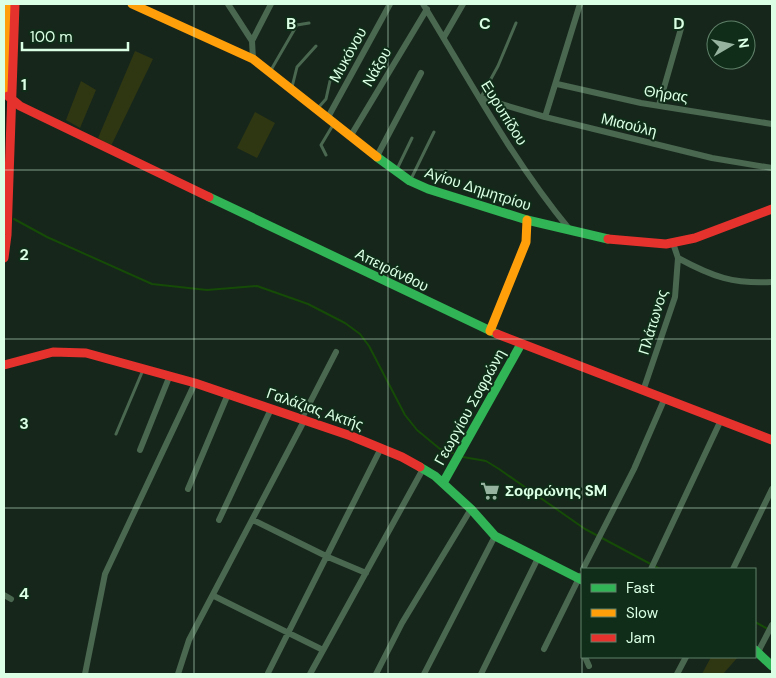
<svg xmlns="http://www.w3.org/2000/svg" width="776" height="678" font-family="'DM Sans',sans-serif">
	<rect width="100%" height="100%" fill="#16261b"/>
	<path fill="#2f3612" d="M 135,51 L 153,59 L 111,146 L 98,138 Z
		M 81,81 L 96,90 L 80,128 L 66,120 Z
		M 255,112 L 275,123 L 257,158 L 237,148 Z
		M 711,657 L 738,657 L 723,674 L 702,674 Z"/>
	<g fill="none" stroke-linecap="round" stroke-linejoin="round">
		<path stroke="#154b07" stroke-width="2" d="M 14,219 L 47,237 L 152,284 L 207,290 L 257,286 L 308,304 L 345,323 L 360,334 L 369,346 L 405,415 L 417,430 L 440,449 L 453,453
			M 463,457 L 486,461 L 499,469 L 585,529 L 660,569
			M 755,622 L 768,629"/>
		<path stroke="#4a6750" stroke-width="3" d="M 271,70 L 297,25 L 309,23
			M 292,87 L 297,67 L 316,46
			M 481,97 L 498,66 L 516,23
			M 318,108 L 326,99 L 330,81
			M 326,155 L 321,145 L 333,125
			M 397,169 L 412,138
			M 410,181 L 434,132
			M 116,434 L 143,370"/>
		<path stroke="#4a6750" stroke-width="6" d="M 228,4 L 252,41 L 253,59
			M 423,4 C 470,81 513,161 570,230
			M 444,37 L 463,4
			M 252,41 L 271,4
			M 557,84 L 641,103 L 772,124
			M 481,98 L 545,117 L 712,158 L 772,168
			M 659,105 L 682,25
			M 545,117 L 580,4
			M 327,119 L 390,4
			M 350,137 L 427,9
			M 376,158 L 421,73
			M 673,243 L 678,258 C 713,277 733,284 772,282
			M 643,391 L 675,297 L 678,258
			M 302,418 L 336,352
			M 140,450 L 170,375
			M 188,489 L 228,394
			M 219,520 L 271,409
			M 253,520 L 328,557 L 366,573
			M 583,569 L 634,469 L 664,400
			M 651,569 L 720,422
			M 733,569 L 772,489
			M 4,595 L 11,599
			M 214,596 L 323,650
			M 544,649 L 580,576
			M 758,652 L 772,625
			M 585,657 L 589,666
			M 268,673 L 381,448
			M 85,674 L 105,574 L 195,383
			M 178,674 L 189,640 L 305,419
			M 310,674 L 423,469
			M 376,674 L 402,623 L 471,509
			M 424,674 L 495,536
			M 481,674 L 538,558
			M 677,674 L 686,657"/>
		<path stroke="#30b455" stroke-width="9" d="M 377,157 L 410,181 L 428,189 L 527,220 L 608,239
			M 209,197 L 497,334
			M 420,467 L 435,476 L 471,509 L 495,536 L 582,580
			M 443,483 L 521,344
			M 755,650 L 772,666"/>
		<path stroke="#ff9f0a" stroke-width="9" d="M 132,4 L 253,59 L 377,157
			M 4,93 L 7,4
			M 490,331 L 526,242 L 527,220"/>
		<path stroke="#e5322d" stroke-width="9" d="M 8,96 L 20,106 L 209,197
			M 608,239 L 666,244 L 695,238 L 772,209
			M 4,258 L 7,235 L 15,4
			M 497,334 L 772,440
			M 4,365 L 53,352 L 86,353 L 195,383 L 351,436 L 402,457 L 420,467"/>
	</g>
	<path fill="none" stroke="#daffe4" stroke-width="1" stroke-opacity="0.55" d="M 194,4 L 194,674M 388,4 L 388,674M 582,4 L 582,674M 4,170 L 772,170M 4,339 L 772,339M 4,508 L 772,508"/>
	<defs>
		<g id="supermarket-bare" transform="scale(1.5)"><path d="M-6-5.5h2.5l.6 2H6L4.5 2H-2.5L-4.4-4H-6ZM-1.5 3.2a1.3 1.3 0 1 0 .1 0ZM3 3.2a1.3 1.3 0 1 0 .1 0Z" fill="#95b39e" stroke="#0f2d18" stroke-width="2.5" paint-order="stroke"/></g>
	</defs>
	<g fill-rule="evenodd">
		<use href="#supermarket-bare" x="490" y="491"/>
	</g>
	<g text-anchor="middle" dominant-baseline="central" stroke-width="4" stroke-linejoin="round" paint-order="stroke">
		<g font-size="15" fill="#daffe4" stroke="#0f2d18">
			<text transform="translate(348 55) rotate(-61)">Μυκόνου</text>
			<text transform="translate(377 67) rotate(-60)">Νάξου</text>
			<text transform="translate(666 94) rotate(9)">Θήρας</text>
			<text transform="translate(504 113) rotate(58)">Ευρυπίδου</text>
			<text transform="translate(629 125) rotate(14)">Μιαούλη</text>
			<text transform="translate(478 189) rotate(18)">Αγίου Δημητρίου</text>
			<text transform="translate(392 270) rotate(26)">Απειράνθου</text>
			<text transform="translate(653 322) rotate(-73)">Πλάτωνος</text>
			<text transform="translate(470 407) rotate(-61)">Γεωργίου Σοφρώνη</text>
			<text transform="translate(315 409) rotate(19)">Γαλάζιας Ακτής</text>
		</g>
		<g font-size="15" font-weight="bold" fill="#daffe4" stroke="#0f2d18" text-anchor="start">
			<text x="505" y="491">Σοφρώνης SM</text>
		</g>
	</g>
	<g font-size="16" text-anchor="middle" font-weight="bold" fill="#daffe4" stroke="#0f2d18" stroke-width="4" stroke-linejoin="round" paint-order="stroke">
		<text x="291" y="29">B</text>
		<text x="485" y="29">C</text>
		<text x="679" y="29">D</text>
		<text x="24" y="90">1</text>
		<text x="24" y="260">2</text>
		<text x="24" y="429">3</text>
		<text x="24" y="599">4</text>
	</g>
	<rect width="776" height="678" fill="none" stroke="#daffe4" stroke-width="10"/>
	<rect x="581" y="568" width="175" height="90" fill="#0f2d18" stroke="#60816a"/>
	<rect x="591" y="584" width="25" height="8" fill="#30b455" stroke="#60816a"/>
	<text x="626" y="593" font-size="15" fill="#daffe4">Fast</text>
	<rect x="591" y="609" width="25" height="8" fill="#ff9f0a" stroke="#60816a"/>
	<text x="626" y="618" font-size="15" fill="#daffe4">Slow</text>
	<rect x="591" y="634" width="25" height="8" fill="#e5322d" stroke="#60816a"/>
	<text x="626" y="643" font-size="15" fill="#daffe4">Jam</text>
	<g transform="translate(731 45) rotate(81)"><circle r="24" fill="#0f2d18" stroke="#60816a"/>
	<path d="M0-4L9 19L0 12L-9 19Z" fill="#95b39e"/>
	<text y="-8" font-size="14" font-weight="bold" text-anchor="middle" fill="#daffe4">N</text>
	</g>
	<path d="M22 42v8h106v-8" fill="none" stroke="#daffe4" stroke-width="2.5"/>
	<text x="30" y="42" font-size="15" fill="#daffe4" stroke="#0f2d18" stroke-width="4" paint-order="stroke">100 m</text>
</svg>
